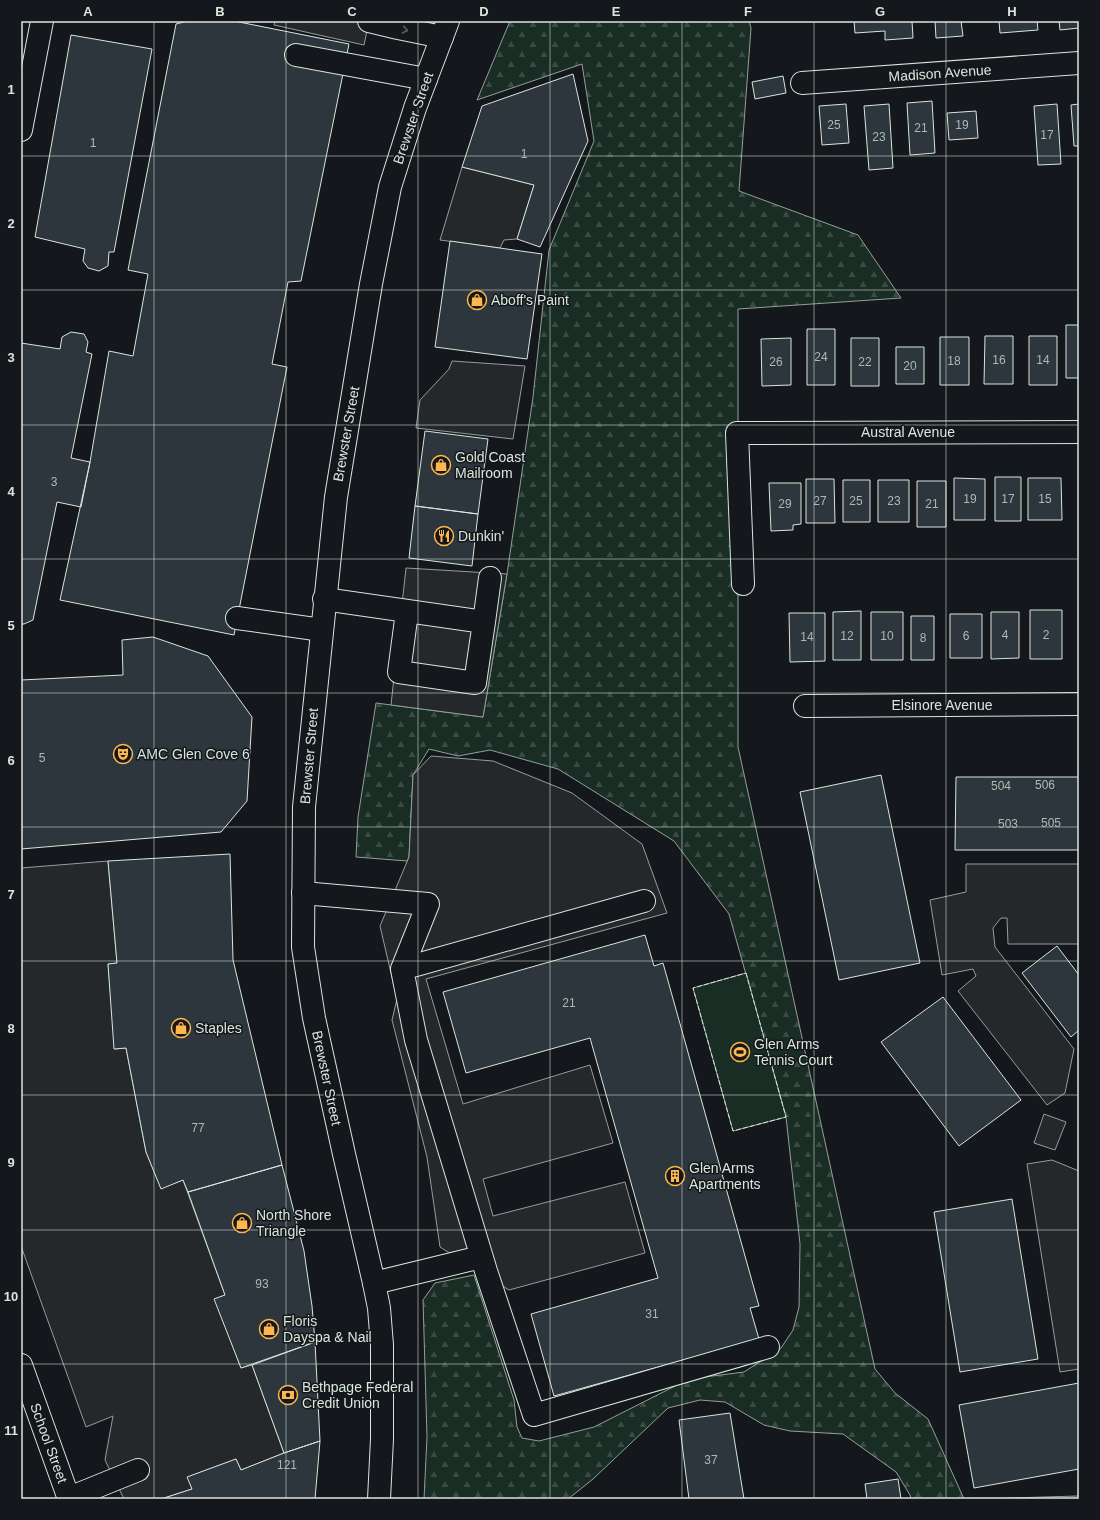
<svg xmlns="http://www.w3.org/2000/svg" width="1100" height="1520" font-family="Arial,sans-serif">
	<defs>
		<pattern id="forest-firs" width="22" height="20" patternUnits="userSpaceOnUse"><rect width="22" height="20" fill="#1a2d24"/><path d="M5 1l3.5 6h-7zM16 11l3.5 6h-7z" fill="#3b4b43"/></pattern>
	</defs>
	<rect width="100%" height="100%" fill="#14181c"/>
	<path fill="url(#forest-firs)" stroke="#939e99" d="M 510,21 L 749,21 L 751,28 L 739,191 L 858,235 L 901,298 L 738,309 L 738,747 L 875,1369 L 895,1393 L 928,1419 L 964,1499 L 911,1499 L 910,1495 L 896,1472 L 843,1434 L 790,1431 L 764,1425 L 725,1402 L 700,1400 L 668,1408 L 593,1479 L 568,1499 L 424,1499 L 427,1437 L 423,1300 L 435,1283 L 474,1275 L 514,1400 L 517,1427 L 522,1438 L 539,1441 L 594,1427 L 689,1379 L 744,1372 L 781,1348 L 793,1330 L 799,1307 L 800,1244 L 786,1117 L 729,914 L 674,841 L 558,769 L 490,750 L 458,756 L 429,749 L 413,775 L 409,857 L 407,861 L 356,857 L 358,817 L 376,703 L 483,717 L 507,574 L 533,397 L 549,250 L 594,141 L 582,64 L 477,100 Z
		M 1079,1495 L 1079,1499 L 979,1499 L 1077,1496 Z"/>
	<path fill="#1a2d24" stroke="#939e99" d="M 746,973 L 786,1117 L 733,1131 L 693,988 Z"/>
	<path fill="#24282b" stroke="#939e99" d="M 275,21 L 371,21 L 368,26 L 364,45 L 274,25 Z
		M 462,167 L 534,185 L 517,239 L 504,240 L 500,248 L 440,240 Z
		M 452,361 L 525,366 L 513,439 L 416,428 L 420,400 L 449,369 Z
		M 406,568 L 507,574 L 483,717 L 391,705 Z
		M 431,756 L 493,761 L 572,793 L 642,844 L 667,913 L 426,979 L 463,1104 L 590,1065 L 613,1143 L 483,1179 L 493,1216 L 625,1182 L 645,1253 L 509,1290 L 440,1247 L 427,1157 L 392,1020 L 397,999 L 380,926 L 409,857 L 413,775 Z
		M 108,861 L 117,963 L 108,964 L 115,1049 L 126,1048 L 146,1152 L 161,1188 L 183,1180 L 225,1295 L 215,1299 L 241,1368 L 252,1365 L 284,1453 L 241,1470 L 236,1459 L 188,1477 L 192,1489 L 161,1499 L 124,1499 L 105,1460 L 113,1416 L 86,1427 L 21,1246 L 21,868 Z
		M 966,864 L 1079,864 L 1079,944 L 1008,944 L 1007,918 L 1001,918 L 993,928 L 995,947 L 1074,1049 L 1065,1093 L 1047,1105 L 958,991 L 976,976 L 973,969 L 942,975 L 930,900 L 966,892 Z
		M 1044,1114 L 1066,1122 L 1055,1150 L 1034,1143 Z
		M 1052,1160 L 1079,1171 L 1079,1369 L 1060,1372 L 1027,1164 Z"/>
	<path fill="#2c363c" stroke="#d8e6dc" d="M 188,21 L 234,21 L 349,44 L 301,281 L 288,282 L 272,364 L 287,367 L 234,635 L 60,600 L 90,462 L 109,351 L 133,356 L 148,274 L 128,270 L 176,24 Z
		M 854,21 L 912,21 L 913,38 L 885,40 L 885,31 L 855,33 Z
		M 935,21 L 961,21 L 963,36 L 936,38 Z
		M 999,21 L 1037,21 L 1038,30 L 1000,33 Z
		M 1059,21 L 1079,21 L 1079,28 L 1060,30 Z
		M 71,35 L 152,49 L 114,252 L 109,252 L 108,266 L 99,271 L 88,268 L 83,261 L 85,249 L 35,237 Z
		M 573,74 L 588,141 L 540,247 L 517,239 L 534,185 L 462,167 L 482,106 Z
		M 783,76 L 786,93 L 755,99 L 752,82 Z
		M 932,101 L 935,153 L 910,155 L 907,103 Z
		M 846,104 L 849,143 L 822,145 L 819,106 Z
		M 889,104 L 893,168 L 869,170 L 864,106 Z
		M 1057,104 L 1061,164 L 1038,165 L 1034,106 Z
		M 1079,104 L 1079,146 L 1074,146 L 1071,105 Z
		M 976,111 L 978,138 L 949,140 L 947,113 Z
		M 450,241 L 542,254 L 527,359 L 435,347 Z
		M 1066,325 L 1079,325 L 1079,378 L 1066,378 Z
		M 807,329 L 835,329 L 835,385 L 807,385 Z
		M 71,332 L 84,334 L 88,342 L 86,352 L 92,354 L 71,458 L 90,462 L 81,507 L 57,502 L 33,620 L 24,624 L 21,624 L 21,343 L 60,349 L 62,337 Z
		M 985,336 L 1013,336 L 1013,384 L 984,384 Z
		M 1029,336 L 1057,336 L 1057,385 L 1029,385 Z
		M 940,337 L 969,337 L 969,385 L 940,385 Z
		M 791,338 L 791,385 L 762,386 L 761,339 Z
		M 851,338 L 879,338 L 879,386 L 851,386 Z
		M 896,347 L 924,347 L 924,384 L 896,384 Z
		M 425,431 L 488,439 L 478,514 L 415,506 Z
		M 995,477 L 1021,477 L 1021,521 L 995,521 Z
		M 954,478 L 985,479 L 985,520 L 954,520 Z
		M 1028,478 L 1061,478 L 1062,520 L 1028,520 Z
		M 806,479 L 834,479 L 835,523 L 806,523 Z
		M 843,480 L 870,480 L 870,522 L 843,522 Z
		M 878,480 L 909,480 L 909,522 L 878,522 Z
		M 917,481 L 946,481 L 946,527 L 917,527 Z
		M 769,483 L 801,483 L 801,524 L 793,525 L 793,530 L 771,531 Z
		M 415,506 L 478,514 L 472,566 L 409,558 Z
		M 1030,610 L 1062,610 L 1062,659 L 1030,659 Z
		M 861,611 L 861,660 L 833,660 L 833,612 Z
		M 871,612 L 903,612 L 903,660 L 871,660 Z
		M 991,612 L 1019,612 L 1019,658 L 991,659 Z
		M 789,613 L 825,613 L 825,661 L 790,662 Z
		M 950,614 L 982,614 L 982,658 L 950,658 Z
		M 911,616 L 934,616 L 934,660 L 911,660 Z
		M 153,637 L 208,656 L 252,717 L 247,801 L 221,832 L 21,849 L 21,680 L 123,675 L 122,640 Z
		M 881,775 L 920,963 L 839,980 L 800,792 Z
		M 956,777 L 1079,777 L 1079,850 L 955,850 Z
		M 230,854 L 233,960 L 282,1165 L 188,1192 L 183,1180 L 161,1189 L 146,1152 L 126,1048 L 114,1049 L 108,964 L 117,963 L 108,861 Z
		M 645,935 L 654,966 L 663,963 L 759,1306 L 750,1308 L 759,1339 L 554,1396 L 531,1314 L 658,1278 L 590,1038 L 466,1073 L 443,992 Z
		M 1057,946 L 1079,975 L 1079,1030 L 1071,1037 L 1022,973 Z
		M 943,997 L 1021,1100 L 959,1146 L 881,1042 Z
		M 282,1165 L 304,1251 L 312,1306 L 315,1342 L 241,1368 L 214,1299 L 225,1295 L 188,1192 Z
		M 1012,1199 L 1038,1359 L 960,1372 L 934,1212 Z
		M 315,1342 L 320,1441 L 284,1453 L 252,1365 Z
		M 1079,1383 L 1079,1469 L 974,1488 L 959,1405 Z
		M 730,1413 L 744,1499 L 689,1499 L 679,1420 Z
		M 320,1441 L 315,1499 L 161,1499 L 192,1489 L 187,1477 L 236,1459 L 241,1470 L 284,1453 Z
		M 898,1479 L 901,1499 L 867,1499 L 865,1484 Z"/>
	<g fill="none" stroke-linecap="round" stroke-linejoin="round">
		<g stroke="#d8e6dc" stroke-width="24">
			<path id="minor" d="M 369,21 L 398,28 L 442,37
				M 296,55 L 426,79
				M 802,83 L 1079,63
				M 21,130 L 42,21
				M 743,584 L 737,433 L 1079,432
				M 324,599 L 484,622 L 475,683 L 399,672 L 407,612
				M 237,618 L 322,630
				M 484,622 L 490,578
				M 805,706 L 1079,704
				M 303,893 L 428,904 L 402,969 L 416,1040 L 486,1271 L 534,1415 L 768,1347
				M 402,969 L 644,901
				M 374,1283 L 481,1257
				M 21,1365 L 69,1499
				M 69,1498 L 138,1470"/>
		</g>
		<g stroke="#d8e6dc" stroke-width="24">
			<path id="major" d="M 379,1499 L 382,1439 L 382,1345 L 379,1308 L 374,1283 L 344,1154 L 314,1018 L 303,947 L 304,807 L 336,497 L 371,284 L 390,187 L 415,108 L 448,21"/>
		</g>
		<use href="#minor" stroke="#14181c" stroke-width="22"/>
		<use href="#major" stroke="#14181c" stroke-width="22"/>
		<path stroke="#d8e6dc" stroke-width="1" stroke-dasharray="5 2" stroke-linecap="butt" d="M 746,973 L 786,1117 L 733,1131 L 693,988 Z"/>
	</g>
	<defs><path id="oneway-chevron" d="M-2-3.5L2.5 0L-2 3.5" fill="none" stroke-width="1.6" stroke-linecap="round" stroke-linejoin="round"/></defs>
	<use stroke="#59605f" href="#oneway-chevron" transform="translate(405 30) rotate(11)"/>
	<path fill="none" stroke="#d8e6dc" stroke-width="1" stroke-opacity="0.55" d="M 154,21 L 154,1499M 286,21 L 286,1499M 418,21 L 418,1499M 550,21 L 550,1499M 682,21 L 682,1499M 814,21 L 814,1499M 946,21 L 946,1499M 21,156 L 1079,156M 21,290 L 1079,290M 21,425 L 1079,425M 21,559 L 1079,559M 21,693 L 1079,693M 21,827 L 1079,827M 21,961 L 1079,961M 21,1095 L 1079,1095M 21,1230 L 1079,1230M 21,1364 L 1079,1364"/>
	<defs>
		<g id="shop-ring" transform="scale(1)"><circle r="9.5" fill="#14181c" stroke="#ffb74d" stroke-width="1.5"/><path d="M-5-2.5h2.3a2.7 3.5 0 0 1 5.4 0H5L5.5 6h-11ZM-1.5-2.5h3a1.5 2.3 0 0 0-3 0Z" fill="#ffb74d"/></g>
		<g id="restaurant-ring" transform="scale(1)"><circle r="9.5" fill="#14181c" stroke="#ffb74d" stroke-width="1.5"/><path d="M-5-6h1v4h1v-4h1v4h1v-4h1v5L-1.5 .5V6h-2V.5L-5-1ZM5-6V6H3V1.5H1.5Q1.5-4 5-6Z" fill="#ffb74d"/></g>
		<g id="theatre-ring" transform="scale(1)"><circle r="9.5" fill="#14181c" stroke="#ffb74d" stroke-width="1.5"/><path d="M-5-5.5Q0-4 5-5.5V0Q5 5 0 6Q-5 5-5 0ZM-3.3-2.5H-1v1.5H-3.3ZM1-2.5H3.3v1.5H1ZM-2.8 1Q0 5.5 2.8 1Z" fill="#ffb74d"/></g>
		<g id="stadium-ring" transform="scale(1)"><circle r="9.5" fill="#14181c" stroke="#ffb74d" stroke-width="1.5"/><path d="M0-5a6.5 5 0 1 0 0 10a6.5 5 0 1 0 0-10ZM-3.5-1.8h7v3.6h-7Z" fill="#ffb74d"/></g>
		<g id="building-ring" transform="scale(1)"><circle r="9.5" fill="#14181c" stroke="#ffb74d" stroke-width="1.5"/><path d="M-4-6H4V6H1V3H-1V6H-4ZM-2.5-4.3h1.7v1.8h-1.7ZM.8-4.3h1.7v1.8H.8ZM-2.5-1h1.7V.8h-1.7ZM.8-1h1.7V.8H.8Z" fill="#ffb74d"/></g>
		<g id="bank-ring" transform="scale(1)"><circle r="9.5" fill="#14181c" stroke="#ffb74d" stroke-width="1.5"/><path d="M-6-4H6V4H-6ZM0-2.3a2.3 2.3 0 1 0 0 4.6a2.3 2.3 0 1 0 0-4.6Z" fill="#ffb74d"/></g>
	</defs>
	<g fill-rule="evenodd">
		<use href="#shop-ring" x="477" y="300"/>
		<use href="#shop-ring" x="441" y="465"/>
		<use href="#restaurant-ring" x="444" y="536"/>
		<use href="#theatre-ring" x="123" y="754"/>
		<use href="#shop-ring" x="181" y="1028"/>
		<use href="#stadium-ring" x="740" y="1052"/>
		<use href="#building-ring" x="675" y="1176"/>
		<use href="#shop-ring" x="242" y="1223"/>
		<use href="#shop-ring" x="269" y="1329"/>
		<use href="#bank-ring" x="288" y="1395"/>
	</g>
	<g text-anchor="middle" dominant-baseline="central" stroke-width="3" stroke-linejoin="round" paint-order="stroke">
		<g font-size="12" fill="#adbab4">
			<text x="834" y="125">25</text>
			<text x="962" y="125">19</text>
			<text x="921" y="128">21</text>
			<text x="1047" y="135">17</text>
			<text x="879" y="137">23</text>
			<text x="93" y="143">1</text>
			<text x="524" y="154">1</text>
			<text x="821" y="357">24</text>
			<text x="999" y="360">16</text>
			<text x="1043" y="360">14</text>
			<text x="954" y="361">18</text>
			<text x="776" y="362">26</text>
			<text x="865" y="362">22</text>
			<text x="910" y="366">20</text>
			<text x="54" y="482">3</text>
			<text x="970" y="499">19</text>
			<text x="1008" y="499">17</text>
			<text x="1045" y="499">15</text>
			<text x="820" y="501">27</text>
			<text x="856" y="501">25</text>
			<text x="894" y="501">23</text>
			<text x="785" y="504">29</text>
			<text x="932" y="504">21</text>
			<text x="1005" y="635">4</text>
			<text x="1046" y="635">2</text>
			<text x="847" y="636">12</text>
			<text x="887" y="636">10</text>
			<text x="966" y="636">6</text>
			<text x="807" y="637">14</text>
			<text x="923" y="638">8</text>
			<text x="42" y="758">5</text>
			<text x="1045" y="785">506</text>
			<text x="1001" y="786">504</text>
			<text x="1051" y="823">505</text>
			<text x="1008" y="824">503</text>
			<text x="569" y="1003">21</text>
			<text x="198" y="1128">77</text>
			<text x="262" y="1284">93</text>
			<text x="652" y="1314">31</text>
			<text x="711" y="1460">37</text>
			<text x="287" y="1465">121</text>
		</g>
		<g font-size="14" fill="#d8e6dc" stroke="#14181c">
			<text transform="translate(940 73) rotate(-4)">Madison Avenue</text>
			<text transform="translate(413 118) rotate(-71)">Brewster Street</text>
			<text x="908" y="432">Austral Avenue</text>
			<text transform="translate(346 434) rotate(-80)">Brewster Street</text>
			<text x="942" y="705">Elsinore Avenue</text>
			<text transform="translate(309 756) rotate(-85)">Brewster Street</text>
			<text transform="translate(327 1078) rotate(78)">Brewster Street</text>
			<text transform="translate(49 1443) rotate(70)">School Street</text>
		</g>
		<g font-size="14" fill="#d8e6dc" stroke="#14181c" text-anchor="start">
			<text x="491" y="300">Aboff's Paint</text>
			<text x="455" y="457">Gold Coast<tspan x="455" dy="16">Mailroom</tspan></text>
			<text x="458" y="536">Dunkin'</text>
			<text x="137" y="754">AMC Glen Cove 6</text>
			<text x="195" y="1028">Staples</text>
			<text x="754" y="1044">Glen Arms<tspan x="754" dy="16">Tennis Court</tspan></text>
			<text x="689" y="1168">Glen Arms<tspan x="689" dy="16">Apartments</tspan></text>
			<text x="256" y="1215">North Shore<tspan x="256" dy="16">Triangle</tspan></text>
			<text x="283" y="1321">Floris<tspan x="283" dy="16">Dayspa &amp; Nail</tspan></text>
			<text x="302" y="1387">Bethpage Federal<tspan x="302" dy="16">Credit Union</tspan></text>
		</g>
	</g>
	<rect width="1100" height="1520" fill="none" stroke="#14181c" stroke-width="44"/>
	<rect x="22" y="22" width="1056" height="1476" fill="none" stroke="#d8e6dc" stroke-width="1.5"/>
	<g font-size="13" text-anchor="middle" font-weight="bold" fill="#d8e6dc">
		<text x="88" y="16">A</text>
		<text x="220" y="16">B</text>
		<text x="352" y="16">C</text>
		<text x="484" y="16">D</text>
		<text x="616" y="16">E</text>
		<text x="748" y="16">F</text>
		<text x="880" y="16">G</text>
		<text x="1012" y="16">H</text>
		<text x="11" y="94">1</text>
		<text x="11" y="228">2</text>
		<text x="11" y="362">3</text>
		<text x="11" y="496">4</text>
		<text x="11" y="630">5</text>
		<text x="11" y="765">6</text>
		<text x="11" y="899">7</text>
		<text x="11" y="1033">8</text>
		<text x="11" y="1167">9</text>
		<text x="11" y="1301">10</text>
		<text x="11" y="1435">11</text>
	</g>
</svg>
